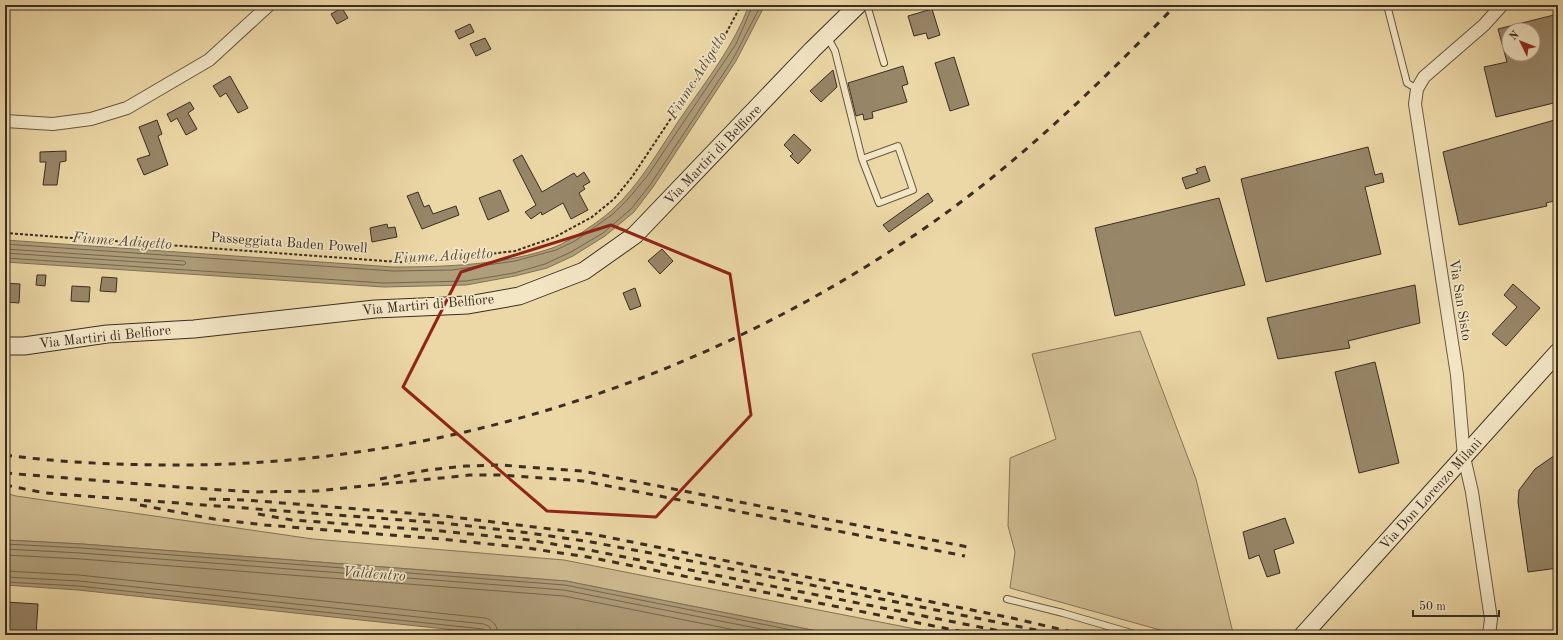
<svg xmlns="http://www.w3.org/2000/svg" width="1563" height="640" font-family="'Old Standard TT',serif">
	<rect width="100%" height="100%" fill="#ecd8a6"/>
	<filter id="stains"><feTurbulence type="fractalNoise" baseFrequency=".005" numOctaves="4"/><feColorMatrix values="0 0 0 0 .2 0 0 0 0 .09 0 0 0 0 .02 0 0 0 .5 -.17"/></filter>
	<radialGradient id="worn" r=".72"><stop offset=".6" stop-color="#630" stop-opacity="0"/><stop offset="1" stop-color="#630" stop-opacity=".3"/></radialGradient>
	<path fill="#cebb90" stroke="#84745a" d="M 1140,331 L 1196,479 L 1233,633 L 1178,635 L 1010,588 L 1015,552 L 1008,526 L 1010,458 L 1056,439 L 1032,354 Z
		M 5,493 L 16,496 L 313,539 L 564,560 L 946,635 L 837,635 L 566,581 L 82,544 L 5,540 Z"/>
	<path fill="#af9e7a" stroke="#807158" d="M 749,5 L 765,5 L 736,61 L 653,187 L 634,212 L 605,236 L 573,256 L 547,268 L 515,276 L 466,285 L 384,287 L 5,262 L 5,240 L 393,267 C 446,267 505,265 555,247 C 572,240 597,223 611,211 C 640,185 660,148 682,116 C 706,81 734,46 749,5 Z
		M 5,540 L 82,544 L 566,581 L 837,635 L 502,635 L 78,590 L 5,585 Z"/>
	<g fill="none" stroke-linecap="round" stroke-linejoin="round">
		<path stroke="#74664f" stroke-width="1" d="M 5,244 L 393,271 L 452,270 L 515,261 L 556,250 L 575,241 L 613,214 L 628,199 L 648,175 L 736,44 L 753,5
			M 5,249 L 184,261 L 186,263 L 184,265 L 5,253
			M 5,258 L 384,283 L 466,281 L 514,273 L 545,264 L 571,252 L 603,233 L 631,209 L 650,185 L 733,59 L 761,5
			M 5,544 L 82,548 L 565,585 L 817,635
			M 5,549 L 81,553 L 564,590 L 791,635
			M 5,555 L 81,559 L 564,596 L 760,635
			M 5,571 L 79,575 L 485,618 C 493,620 498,626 498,635
			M 5,577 L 79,581 L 484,624 L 490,627 L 492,635
			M 5,582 L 78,586 L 483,629 L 487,631 L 487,635"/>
	</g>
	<path fill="#978668" stroke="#3a2d24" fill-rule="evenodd" d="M 342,8 L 348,18 L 337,24 L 331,14 Z
		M 932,9 L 940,35 L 928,39 L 926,33 L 914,36 L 908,16 Z
		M 1558,14 L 1558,102 L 1496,117 L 1484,67 L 1507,62 L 1498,29 ZM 1509,30 L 1533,30 L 1533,54 L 1509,54 Z
		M 470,24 L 474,32 L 459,39 L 455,31 Z
		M 485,38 L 491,49 L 476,56 L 470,44 Z
		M 954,57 L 969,105 L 950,111 L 935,63 Z
		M 903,66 L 908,84 L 902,86 L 907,102 L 872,112 L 873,118 L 864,120 L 863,114 L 856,116 L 848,83 Z
		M 833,70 L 837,87 L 821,102 L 810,91 Z
		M 230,76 L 248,108 L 238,113 L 226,93 L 220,97 L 213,86 Z
		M 190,102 L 194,109 L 188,113 L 197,129 L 186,135 L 177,118 L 171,122 L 167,114 Z
		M 1558,119 L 1558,200 L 1546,203 L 1547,206 L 1459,225 L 1443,152 Z
		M 157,120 L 162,134 L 158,136 L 168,165 L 144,175 L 137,159 L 150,155 L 139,127 Z
		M 794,134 L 811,150 L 798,164 L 790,156 L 793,154 L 784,145 Z
		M 1368,147 L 1375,175 L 1382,173 L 1384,182 L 1365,187 L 1381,254 L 1266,282 L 1241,179 Z
		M 66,151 L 66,161 L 60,162 L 57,185 L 43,185 L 46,162 L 40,162 L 40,152 Z
		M 522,155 L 542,192 L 574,173 L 577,177 L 584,172 L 590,182 L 583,186 L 585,189 L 579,193 L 588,210 L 571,219 L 563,203 L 542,215 L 541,212 L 531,219 L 525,212 L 536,205 L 513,160 Z
		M 1205,166 L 1210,181 L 1186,189 L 1182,178 L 1198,173 L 1196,169 Z
		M 500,190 L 509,211 L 488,220 L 479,198 Z
		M 418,192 L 424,207 L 429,205 L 433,214 L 456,206 L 459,215 L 422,229 L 407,196 Z
		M 928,193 L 933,201 L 889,232 L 883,225 Z
		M 1219,198 L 1245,285 L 1115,316 L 1095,228 Z
		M 387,224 L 388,228 L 395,227 L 397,237 L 372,242 L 370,228 Z
		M 662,249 L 673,261 L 660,274 L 648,261 Z
		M 37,275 L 46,275 L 45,286 L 36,285 Z
		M 102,277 L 117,278 L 116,292 L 100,291 Z
		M 5,283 L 20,284 L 19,303 L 5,302 Z
		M 1513,284 L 1540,308 L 1506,346 L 1492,334 L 1517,307 L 1504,295 Z
		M 1415,285 L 1420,323 L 1348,341 L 1350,348 L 1278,359 L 1267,318 Z
		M 72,286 L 90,287 L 89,302 L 71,301 Z
		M 635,288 L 641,306 L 630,310 L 623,293 Z
		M 1375,362 L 1399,463 L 1359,473 L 1335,372 Z
		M 1558,453 L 1558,568 L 1528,572 L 1518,502 L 1519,490 L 1535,469 Z
		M 1285,518 L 1294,543 L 1274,550 L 1280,573 L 1267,577 L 1259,555 L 1249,559 L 1243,532 Z
		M 5,602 L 38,604 L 36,635 L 5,635 Z"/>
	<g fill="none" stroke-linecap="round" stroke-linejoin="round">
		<g stroke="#665844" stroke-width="8">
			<path id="lane" d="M 867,5 L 884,63
				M 1387,5 L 1407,83 L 1417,89
				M 827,36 L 835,51 L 862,159 L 879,203 L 913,190 L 898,146 L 862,159
				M 1007,599 L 1063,613 L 1138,635"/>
		</g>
		<g stroke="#665844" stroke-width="14">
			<path id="street" d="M 5,121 L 53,124 L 91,119 L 127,108 L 209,60 L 269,5
				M 1489,635 L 1491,619 L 1472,492 L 1464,457 L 1457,375 L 1415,104 L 1417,89 L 1424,77 L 1484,25 L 1502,5"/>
		</g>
		<g stroke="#3a2d24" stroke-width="19">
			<path id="secondary" d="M 5,346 L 24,346 L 107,334 L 194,329 L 375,309 L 468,305 L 519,296 L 584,271 L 635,235 L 812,50 L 858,5
				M 1303,635 L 1558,352"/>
		</g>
		<path stroke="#3a2d24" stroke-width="2" stroke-dasharray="3 2" stroke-linecap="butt" d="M 5,233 L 412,263 L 515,251 L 555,237 L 592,217 L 614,199 L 632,177 L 721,43 L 741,5"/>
		<use href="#lane" stroke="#f3e6c5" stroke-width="6"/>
		<use href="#street" stroke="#f3e6c5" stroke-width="12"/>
		<use href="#secondary" stroke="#f3e6c5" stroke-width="17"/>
		<path stroke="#3a2d24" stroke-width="3" stroke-dasharray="7 7" stroke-linecap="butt" d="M 5,455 C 63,463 123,465 182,465 C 450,464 713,377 932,223 C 1022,160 1100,83 1176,5
			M 5,473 L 178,487 L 253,492 L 316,491 L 470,475 L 500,475 L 583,481 L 965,556
			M 380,479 L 428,470 L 466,466 L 500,465 L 582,471 L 968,547
			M 5,485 L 45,493 L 443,523 L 530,533 L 591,542 L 666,556 L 1061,635
			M 209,499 L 246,500 L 444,516 L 592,534 L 1012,618 L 1085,635
			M 140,505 L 214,519 L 265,525 L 441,539 L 527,548 L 588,557 L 979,635
			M 258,514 L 292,520 L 441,531 L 529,540 L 589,550 L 1020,635"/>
	</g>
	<path fill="none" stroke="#8f2418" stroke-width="3" stroke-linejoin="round" d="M 611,225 L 730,274 L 751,415 L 656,517 L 547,511 L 403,387 L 461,272 Z"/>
	<g text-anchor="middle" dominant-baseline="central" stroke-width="3.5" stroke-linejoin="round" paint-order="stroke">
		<g font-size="14" fill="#3a2d24" stroke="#f3e6c5">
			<text transform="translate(713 155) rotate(-46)">Via Martiri di Belfiore</text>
			<text transform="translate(289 243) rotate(4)">Passeggiata Baden Powell</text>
			<text transform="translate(1460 300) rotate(81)">Via San Sisto</text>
			<text transform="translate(428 305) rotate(-5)">Via Martiri di Belfiore</text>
			<text transform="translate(105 337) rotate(-6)">Via Martiri di Belfiore</text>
			<text transform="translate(1431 494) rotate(-48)">Via Don Lorenzo Milani</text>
		</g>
		<g font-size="15" font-style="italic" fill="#57493a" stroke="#f3e6c5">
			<text transform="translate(698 76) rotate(-58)">Fiume Adigetto</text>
			<text transform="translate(122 242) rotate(4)">Fiume Adigetto</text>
			<text transform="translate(443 257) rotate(-3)">Fiume Adigetto</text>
			<text transform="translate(374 575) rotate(4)">Valdentro</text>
		</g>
	</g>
	<rect width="1563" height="640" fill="none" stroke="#ecd8a6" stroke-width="20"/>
	<rect x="6" y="6" width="1551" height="628" fill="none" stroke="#3a2d24" stroke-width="2"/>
	<rect x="10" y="10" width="1543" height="620" fill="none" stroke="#3a2d24"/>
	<g transform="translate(1521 42) rotate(313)"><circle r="19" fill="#f3e6c5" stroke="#a99c85"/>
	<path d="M0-3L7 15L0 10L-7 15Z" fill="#8f2418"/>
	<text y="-6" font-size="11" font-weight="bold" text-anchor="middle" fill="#3a2d24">N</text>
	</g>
	<path d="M1413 610v6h86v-6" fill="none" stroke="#3a2d24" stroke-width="2"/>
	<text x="1419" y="610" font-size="12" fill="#3a2d24" stroke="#f3e6c5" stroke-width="3" paint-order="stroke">50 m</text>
	<rect width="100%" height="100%" filter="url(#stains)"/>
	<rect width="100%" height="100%" fill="url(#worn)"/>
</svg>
